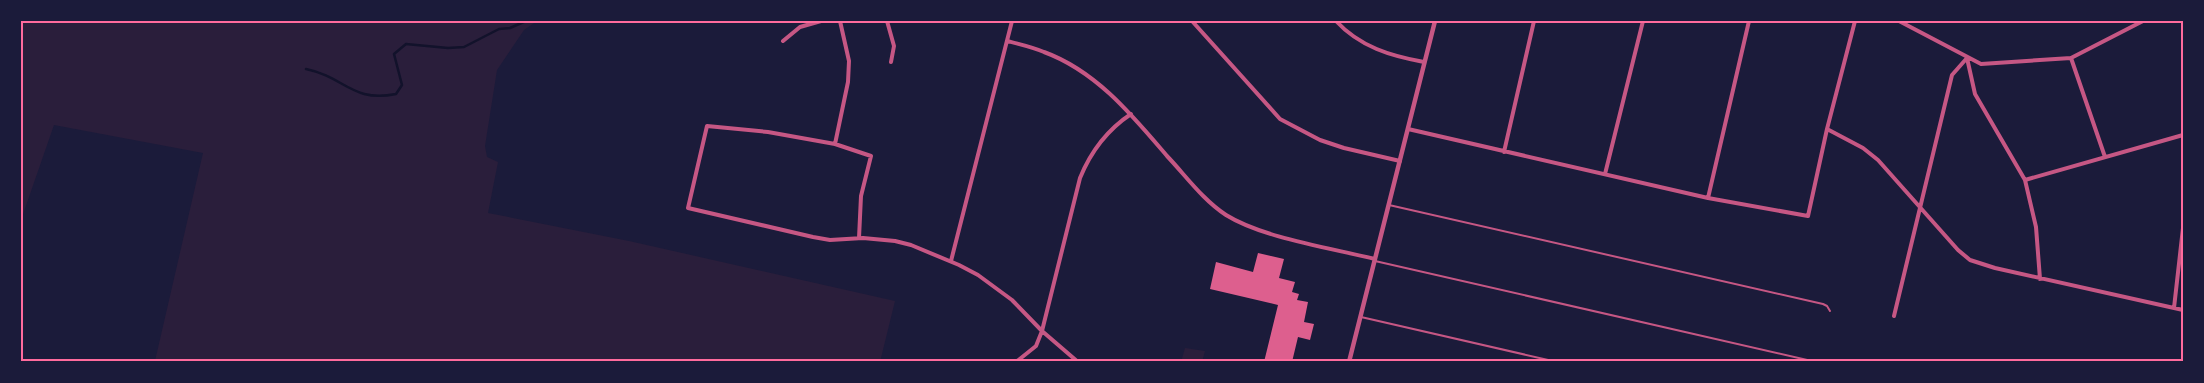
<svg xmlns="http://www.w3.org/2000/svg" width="2204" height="383" font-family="'Noto Sans',sans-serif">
	<rect width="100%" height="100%" fill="#1b1b3a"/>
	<path fill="#2a1e3b" d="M 21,21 L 537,21 L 524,30 L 497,70 L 485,146 L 487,157 L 498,162 L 488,213 L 629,241 L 895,301 L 880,362 L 155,361 L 203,153 L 54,125 L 21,220 Z
		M 1185,348 L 1205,351 L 1202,362 L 1181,362 Z"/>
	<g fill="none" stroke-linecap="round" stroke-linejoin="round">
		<path stroke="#12122b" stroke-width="2.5" d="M 306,69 C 345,77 352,103 396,94 L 402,85 L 394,54 L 406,44 L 448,48 L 464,47 L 499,29 L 510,28 L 526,21"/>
	</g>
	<path fill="#dd5f8e" d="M 1258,253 L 1284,259 L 1279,278 L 1295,282 L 1292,292 L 1299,294 L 1297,300 L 1308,302 L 1304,322 L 1314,324 L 1310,340 L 1298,337 L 1292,362 L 1264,362 L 1278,305 L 1210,289 L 1216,262 L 1253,272 Z"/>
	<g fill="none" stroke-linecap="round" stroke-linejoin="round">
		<path stroke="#c65784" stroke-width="2" d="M 1389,205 L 1823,304 L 1827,306 L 1830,311
			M 1375,261 L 1816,362
			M 1361,317 L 1557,362"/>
		<path stroke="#c65784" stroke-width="4" d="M 887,21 L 894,46 L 891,62
			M 1192,21 L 1280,119 L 1320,140 L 1344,148 L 1400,161
			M 1336,21 C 1360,47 1391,56 1424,62
			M 1899,21 L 1981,64 L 2071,58 L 2143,21
			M 783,41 L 800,27 L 821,21
			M 1007,41 C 1019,44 1032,47 1044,52 C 1096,71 1132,115 1167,156 C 1186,176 1203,200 1226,215 C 1263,238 1331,248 1375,259
			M 1967,58 L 1975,94 L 2025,180 L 2036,227 L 2040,279
			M 2071,58 L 2105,157
			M 1408,129 L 1708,198 L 1808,216 L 1827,129 L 1855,21
			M 1827,129 L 1863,148 L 1878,160 L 1958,250 L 1970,260 L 1995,268 L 2183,310
			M 835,144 L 848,82 L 849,61 L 840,21
			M 1504,152 L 1534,21
			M 1605,174 L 1643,21
			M 2025,180 L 2183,135
			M 1708,198 L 1749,21
			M 859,238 L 861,196 L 871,156 L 835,144 L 768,132 L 707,126 L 688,208 L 813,237 L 830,240 L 863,238 L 895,241 L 911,245 L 959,265 L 978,275 L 1012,300 L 1042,331 L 1078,362
			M 951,261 L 1012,21
			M 2174,308 L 2183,228
			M 1894,316 L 1952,75 L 1967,58
			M 1016,362 L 1036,346 L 1042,331 L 1080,178 C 1091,151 1107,130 1131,114"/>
		<path stroke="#c65784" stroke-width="4.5" d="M 1349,362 L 1435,21"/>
	</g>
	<rect width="2204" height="383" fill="none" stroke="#1b1b3a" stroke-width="45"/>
	<rect x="22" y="22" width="2160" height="338" fill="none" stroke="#ff6b9d" stroke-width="2"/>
</svg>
